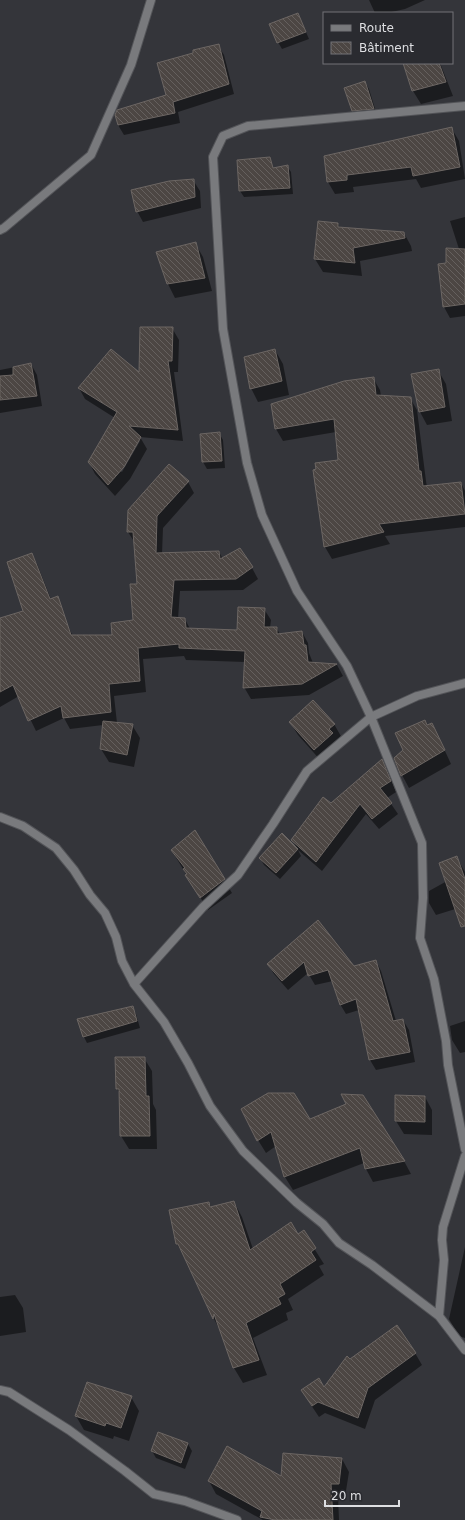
<svg xmlns="http://www.w3.org/2000/svg" width="465" height="1520" font-family="'DejaVu Sans',sans-serif">
	<defs>
		<pattern id="building-back-hatch" width="6" height="6" patternUnits="userSpaceOnUse"><rect width="6" height="6" fill="#4c4643"/><path d="M-1 5l2 2M0 0l6 6M5-1l2 2" fill="none" stroke="#65605e"/></pattern>
	</defs>
	<rect width="100%" height="100%" fill="#34353a"/>
	<path fill="#0007" fill-rule="evenodd" d="M 369,0 L 425,0 L 405,9 L 387,13 L 375,13 Z
		M 298,14 L 309,39 L 282,49 L 278,42 Z
		M 218,45 L 224,55 L 234,94 L 178,112 L 180,123 L 124,135 L 118,125 L 116,115 L 168,96 Z
		M 405,63 L 440,63 L 453,96 L 421,104 L 413,91 Z
		M 365,82 L 369,89 L 377,115 L 356,117 L 353,111 Z
		M 452,129 L 459,141 L 465,179 L 421,188 L 416,179 L 353,187 L 354,192 L 335,194 L 328,182 Z
		M 269,159 L 274,169 L 287,166 L 291,172 L 293,194 L 244,197 L 240,191 Z
		M 193,180 L 200,191 L 201,208 L 143,222 L 137,211 Z
		M 465,217 L 465,316 L 450,318 L 444,307 L 439,265 L 447,264 L 459,249 L 450,221 Z
		M 338,224 L 340,228 L 404,233 L 411,246 L 412,251 L 360,261 L 362,276 L 323,272 L 315,259 Z
		M 195,243 L 203,257 L 212,291 L 175,298 L 168,284 L 157,252 Z
		M 172,328 L 179,340 L 178,372 L 174,372 L 183,441 L 140,437 L 147,449 L 130,479 L 115,496 L 95,474 L 89,462 L 115,418 L 85,399 L 79,388 L 140,374 ZM 139,439 L 140,441 L 122,472 L 120,471 Z
		M 275,350 L 283,364 L 289,395 L 258,402 L 251,388 Z
		M 31,364 L 37,375 L 42,406 L 0,413 L 0,370 Z
		M 438,370 L 446,384 L 452,421 L 427,425 L 420,412 Z
		M 373,378 L 380,390 L 381,396 L 410,398 L 417,410 L 426,481 L 427,487 L 461,483 L 465,491 L 465,527 L 385,536 L 390,544 L 332,559 L 325,547 L 314,471 L 339,461 L 336,432 L 283,441 L 276,429 Z
		M 219,433 L 223,440 L 225,468 L 207,469 L 203,462 L 201,435 Z
		M 188,482 L 194,493 L 163,528 L 162,554 L 219,552 L 223,559 L 252,568 L 258,579 L 243,590 L 180,591 L 178,619 L 185,619 L 190,629 L 238,631 L 264,609 L 271,620 L 270,628 L 277,628 L 280,635 L 302,632 L 308,643 L 309,653 L 313,663 L 337,665 L 343,676 L 309,695 L 251,699 L 244,687 L 245,662 L 186,660 L 184,656 L 143,659 L 146,692 L 114,696 L 117,723 L 132,725 L 140,738 L 134,767 L 109,762 L 101,749 L 103,725 L 70,729 L 64,718 L 36,731 L 19,696 L 0,707 L 0,658 L 66,623 L 73,636 L 113,636 L 134,621 L 138,585 L 135,543 L 128,532 Z
		M 32,554 L 37,564 L 58,617 L 31,627 Z
		M 425,721 L 439,738 L 451,764 L 409,788 L 402,775 L 404,750 Z
		M 290,722 L 334,724 L 342,738 L 322,762 L 298,735 Z
		M 382,761 L 388,771 L 396,792 L 387,798 L 398,814 L 379,829 L 366,814 L 322,871 L 298,850 L 301,856 L 280,879 L 264,865 L 260,858 L 297,848 L 292,840 L 331,804 Z
		M 195,832 L 232,893 L 208,910 L 172,851 Z
		M 457,858 L 465,872 L 465,906 L 436,915 L 429,903 L 429,891 L 447,881 Z
		M 318,922 L 354,967 L 376,961 L 381,971 L 396,1021 L 403,1020 L 409,1030 L 415,1062 L 376,1070 L 370,1060 L 359,1010 L 346,1014 L 340,1004 L 333,981 L 315,985 L 308,973 L 288,990 L 274,974 L 268,964 Z
		M 132,1008 L 136,1014 L 140,1028 L 87,1043 L 84,1037 Z
		M 465,1021 L 465,1052 L 460,1053 L 452,1040 L 450,1026 Z
		M 144,1058 L 152,1071 L 153,1104 L 156,1110 L 157,1149 L 129,1149 L 121,1136 L 121,1095 L 117,1089 Z
		M 293,1094 L 310,1120 L 404,1161 L 411,1174 L 373,1182 L 366,1169 L 364,1163 L 293,1190 L 285,1177 L 276,1146 L 266,1153 L 258,1140 Z
		M 425,1097 L 432,1110 L 432,1135 L 404,1134 L 396,1121 Z
		M 234,1202 L 242,1217 L 253,1249 L 298,1235 L 303,1231 L 324,1264 L 319,1266 L 324,1275 L 288,1299 L 293,1310 L 286,1313 L 288,1320 L 253,1338 L 267,1375 L 243,1383 L 234,1368 L 222,1334 L 214,1319 L 186,1259 L 177,1244 L 209,1203 L 212,1208 Z
		M 465,1247 L 465,1338 L 459,1336 L 449,1319 Z
		M 15,1295 L 23,1308 L 26,1332 L 0,1336 L 0,1297 Z
		M 415,1353 L 422,1365 L 375,1400 L 365,1429 L 325,1413 L 319,1417 L 309,1402 L 324,1389 L 350,1360 Z
		M 131,1397 L 139,1411 L 129,1441 L 114,1436 L 113,1439 L 84,1430 L 76,1416 Z
		M 159,1433 L 188,1444 L 192,1451 L 185,1469 L 156,1458 L 152,1451 Z
		M 342,1459 L 349,1472 L 345,1497 L 338,1496 L 339,1520 L 263,1520 L 216,1494 L 209,1481 L 282,1477 Z"/>
	<path fill="url(#building-back-hatch)" stroke="#6c6663" d="M 298,13 L 306,32 L 277,43 L 269,24 Z
		M 219,44 L 229,84 L 173,102 L 175,113 L 118,125 L 115,115 L 117,110 L 166,95 L 157,63 L 193,53 L 193,50 Z
		M 403,63 L 439,63 L 446,82 L 412,91 Z
		M 365,81 L 374,109 L 352,111 L 344,88 Z
		M 452,127 L 460,167 L 413,176 L 411,167 L 347,175 L 347,180 L 327,182 L 324,156 Z
		M 270,157 L 273,168 L 288,165 L 290,188 L 239,191 L 237,160 Z
		M 194,179 L 195,197 L 136,212 L 131,190 L 169,181 Z
		M 318,221 L 338,223 L 338,227 L 404,232 L 405,238 L 353,248 L 355,263 L 314,259 Z
		M 196,242 L 205,278 L 167,284 L 156,252 Z
		M 446,248 L 465,249 L 465,304 L 443,307 L 438,264 L 446,263 Z
		M 140,327 L 173,327 L 172,361 L 168,361 L 178,430 L 129,426 L 141,437 L 124,467 L 108,485 L 88,462 L 117,412 L 78,388 L 111,349 L 139,372 Z
		M 275,349 L 282,381 L 250,389 L 244,357 Z
		M 31,363 L 37,396 L 0,400 L 0,376 L 13,375 L 13,367 Z
		M 439,369 L 445,407 L 419,412 L 411,374 Z
		M 374,377 L 376,395 L 411,397 L 419,471 L 421,471 L 423,486 L 461,482 L 465,514 L 379,524 L 384,532 L 324,547 L 313,470 L 316,469 L 315,463 L 338,460 L 334,419 L 275,429 L 271,404 L 344,381 Z
		M 220,432 L 222,461 L 202,462 L 200,434 Z
		M 169,464 L 189,481 L 157,516 L 156,553 L 219,551 L 220,559 L 240,548 L 253,567 L 236,579 L 174,580 L 171,617 L 185,618 L 186,628 L 237,630 L 238,607 L 265,608 L 264,627 L 277,627 L 277,634 L 302,631 L 304,645 L 306,645 L 308,662 L 337,664 L 302,684 L 243,688 L 245,651 L 179,648 L 179,644 L 138,648 L 140,681 L 109,684 L 111,712 L 63,718 L 61,706 L 28,721 L 13,685 L 0,692 L 0,618 L 23,611 L 7,562 L 32,553 L 50,599 L 58,596 L 71,635 L 112,635 L 111,623 L 133,620 L 130,584 L 137,584 L 133,532 L 127,532 L 128,510 Z
		M 313,700 L 335,724 L 329,729 L 333,733 L 314,750 L 289,722 Z
		M 425,720 L 427,725 L 432,723 L 445,750 L 401,776 L 394,758 L 403,750 L 395,733 Z
		M 103,721 L 133,724 L 127,755 L 100,749 Z
		M 382,759 L 391,781 L 380,788 L 392,803 L 372,819 L 360,804 L 316,862 L 291,840 L 323,797 L 331,803 Z
		M 195,830 L 225,879 L 200,898 L 185,875 L 187,874 L 183,869 L 185,868 L 171,850 Z
		M 282,833 L 298,849 L 276,873 L 259,858 Z
		M 457,856 L 465,879 L 465,926 L 461,927 L 439,863 Z
		M 318,920 L 354,966 L 376,960 L 393,1021 L 403,1019 L 410,1052 L 369,1060 L 356,999 L 340,1005 L 328,970 L 308,976 L 304,962 L 282,981 L 267,964 Z
		M 133,1006 L 137,1021 L 83,1037 L 77,1019 Z
		M 115,1057 L 145,1057 L 146,1096 L 149,1096 L 150,1136 L 120,1136 L 119,1089 L 116,1089 Z
		M 268,1093 L 294,1093 L 310,1119 L 346,1104 L 341,1094 L 363,1095 L 405,1161 L 365,1169 L 360,1148 L 284,1177 L 271,1132 L 257,1141 L 241,1109 Z
		M 395,1095 L 425,1096 L 425,1122 L 395,1121 Z
		M 234,1201 L 250,1250 L 291,1222 L 298,1234 L 304,1230 L 316,1248 L 311,1252 L 316,1260 L 280,1284 L 285,1294 L 278,1298 L 281,1304 L 246,1323 L 259,1360 L 233,1368 L 214,1314 L 213,1319 L 178,1244 L 176,1244 L 169,1210 L 209,1202 L 210,1207 Z
		M 397,1325 L 416,1353 L 368,1388 L 358,1418 L 318,1402 L 312,1406 L 301,1390 L 319,1378 L 324,1387 L 347,1356 L 350,1359 Z
		M 87,1382 L 132,1396 L 121,1428 L 106,1423 L 105,1426 L 75,1416 Z
		M 158,1432 L 188,1443 L 181,1463 L 151,1451 Z
		M 227,1446 L 281,1476 L 283,1453 L 342,1458 L 339,1484 L 331,1484 L 333,1520 L 275,1520 L 260,1517 L 262,1511 L 208,1481 Z"/>
	<g fill="none" stroke-linecap="round" stroke-linejoin="round">
		<g stroke="#535458" stroke-width="10">
			<path id="minor" d="M 465,106 L 248,126 L 223,136 L 213,157 L 223,329 L 247,463 L 262,515 L 297,591 L 347,666 L 371,717 L 422,843 L 423,898 L 420,938 L 434,979 L 446,1041 L 448,1065 L 465,1149
				M 0,230 L 4,228 L 91,155 L 131,65 L 151,0
				M 0,817 L 23,826 L 56,848 L 74,870 L 90,895 L 105,913 L 116,937 L 122,961 L 134,984 L 164,1022 L 188,1063 L 210,1106 L 243,1151 L 297,1203 L 323,1224 L 339,1243 L 372,1265 L 439,1316 L 465,1350
				M 134,984 L 203,907 L 238,875 L 273,824 L 307,771 L 371,717 L 417,696 L 465,683
				M 439,1316 L 444,1260 L 442,1240 L 443,1227 L 465,1156
				M 0,1390 L 9,1392 L 69,1430 L 125,1471 L 154,1494 L 185,1501 L 237,1520"/>
		</g>
		<use href="#minor" stroke="#797a7d" stroke-width="8"/>
	</g>
	<rect x="323" y="12" width="130" height="52" fill="#2a2b30" stroke="#727377"/>
	<rect x="331" y="25" width="20" height="6" fill="#797a7d" stroke="#727377"/>
	<text x="359" y="32" font-size="12" fill="#dedfe2">Route</text>
	<rect x="331" y="42" width="20" height="12" fill="url(#building-back-hatch)" stroke="#727377"/>
	<text x="359" y="52" font-size="12" fill="#dedfe2">Bâtiment</text>
	<path d="M325 1500v6h74v-6" fill="none" stroke="#dedfe2" stroke-width="2"/>
	<text x="331" y="1500" font-size="12" fill="#dedfe2" stroke="#2a2b30" stroke-width="3" paint-order="stroke">20 m</text>
</svg>
